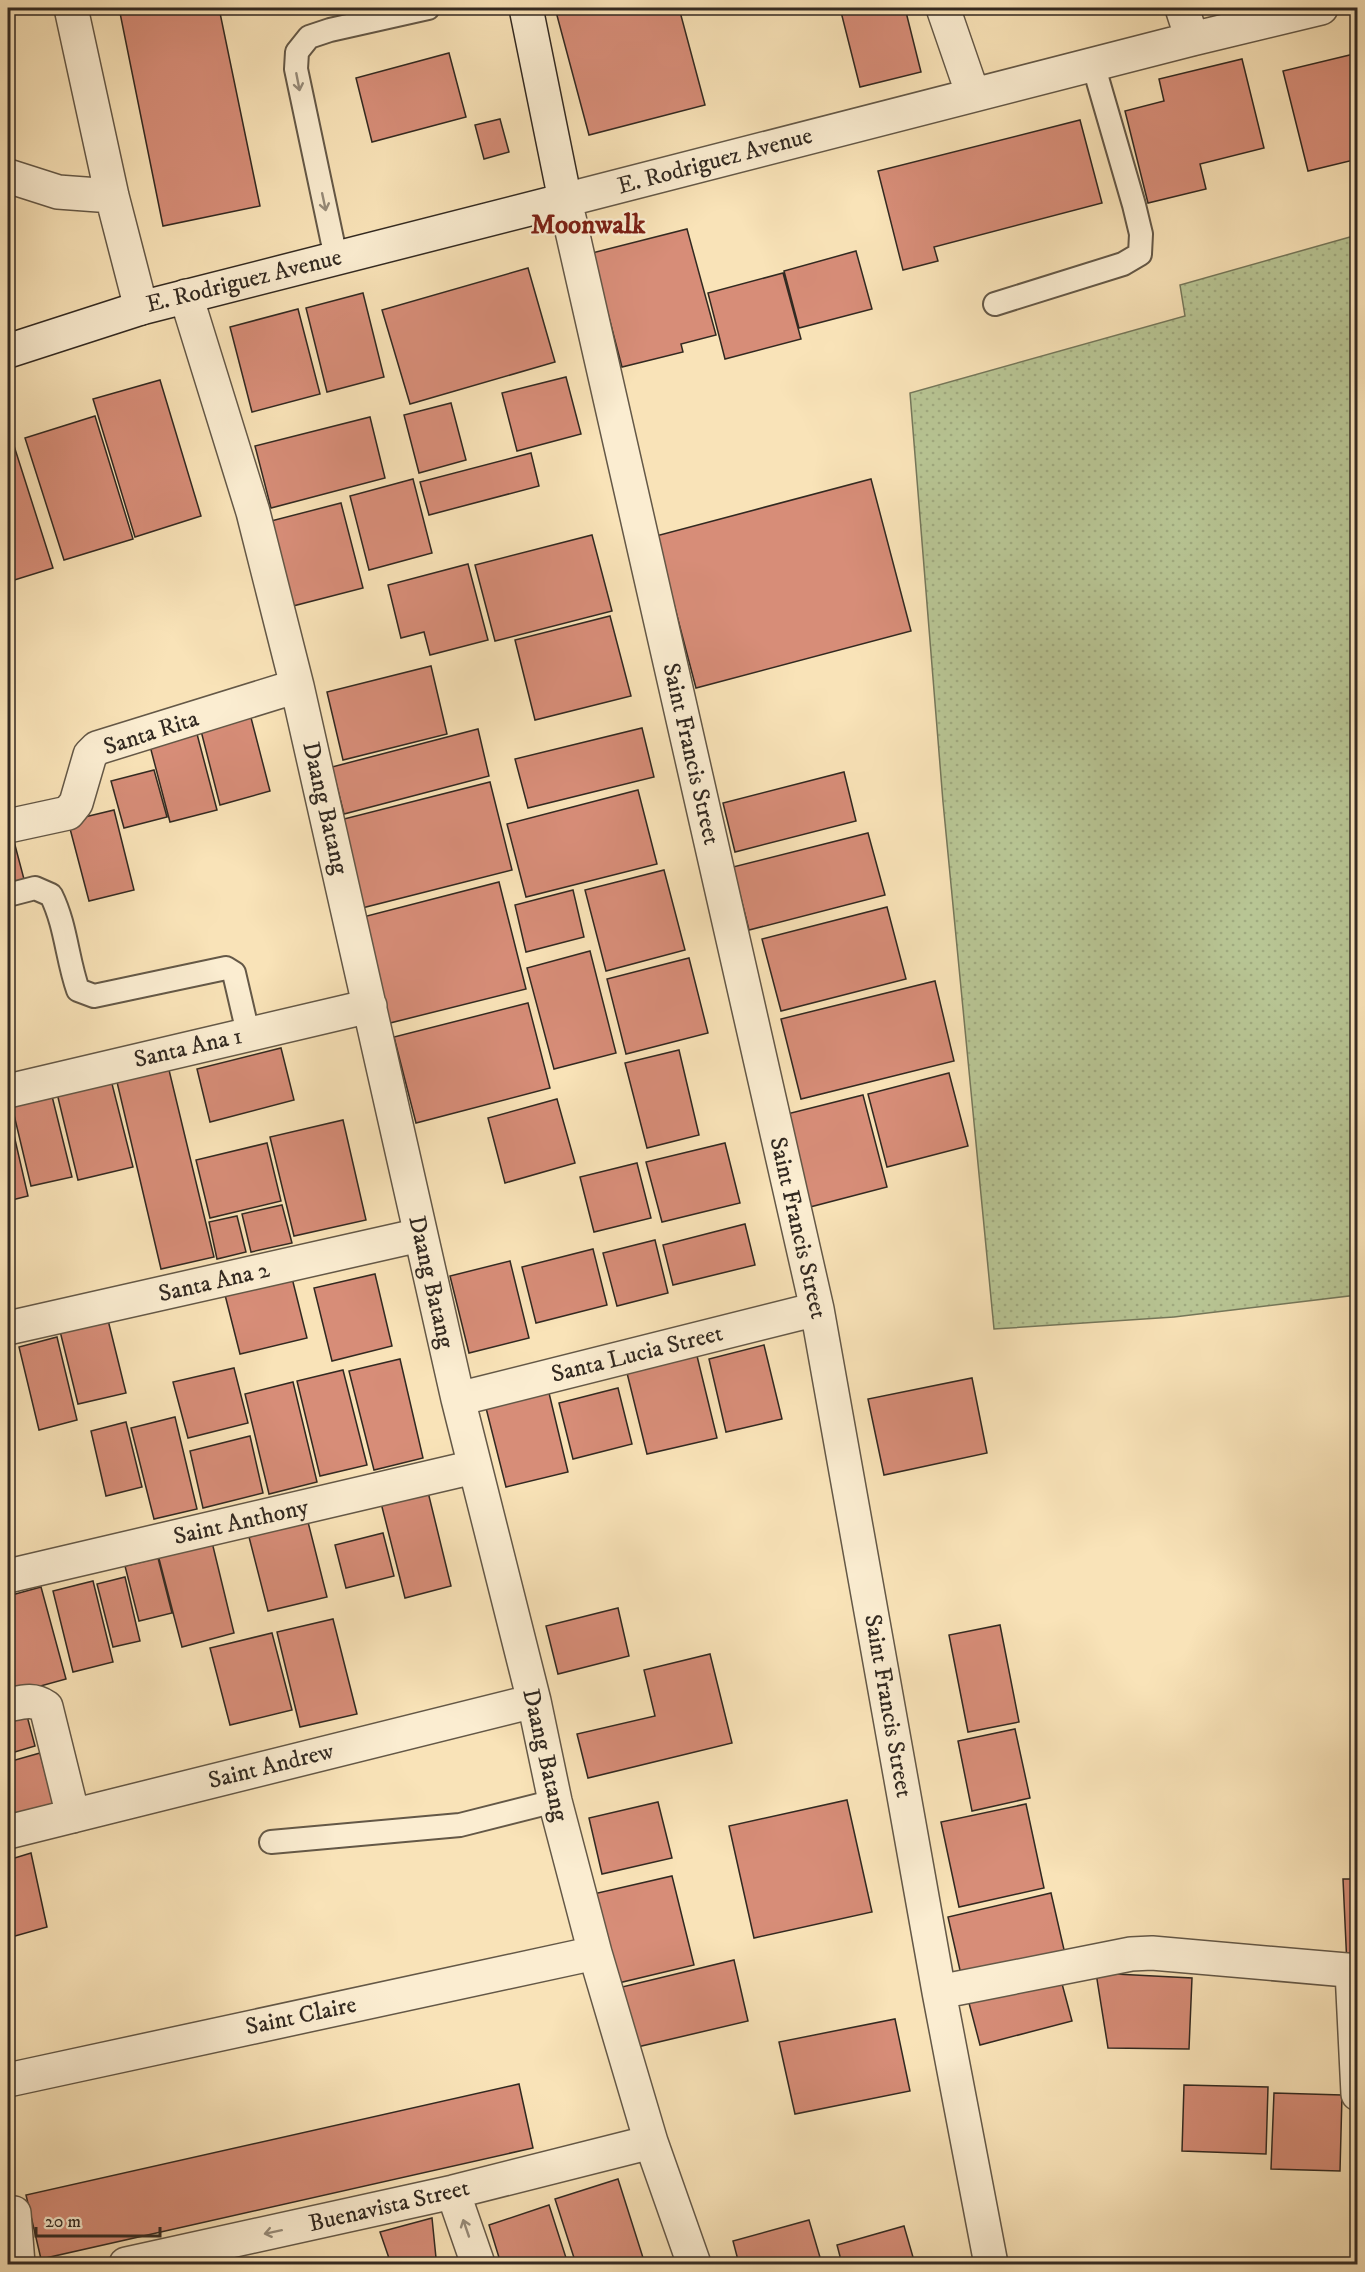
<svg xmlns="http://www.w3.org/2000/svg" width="1365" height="2272" font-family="'IM FELL DW Pica',serif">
	<defs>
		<pattern id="grass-dots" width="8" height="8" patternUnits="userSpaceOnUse" patternTransform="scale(1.5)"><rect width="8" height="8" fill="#b8c594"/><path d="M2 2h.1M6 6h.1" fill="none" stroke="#9fa97f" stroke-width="1.8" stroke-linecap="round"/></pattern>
	</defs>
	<rect width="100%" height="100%" fill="#f9e3b8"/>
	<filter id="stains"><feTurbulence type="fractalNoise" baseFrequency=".00333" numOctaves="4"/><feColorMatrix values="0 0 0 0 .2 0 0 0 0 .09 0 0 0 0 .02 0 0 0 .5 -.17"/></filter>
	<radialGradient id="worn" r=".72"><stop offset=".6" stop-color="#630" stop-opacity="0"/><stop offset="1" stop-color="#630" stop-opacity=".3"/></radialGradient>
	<path fill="url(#grass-dots)" stroke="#75775a" stroke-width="1.5" d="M 1357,235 L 1357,1295 L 1174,1317 L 994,1329 L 943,802 L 910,393 L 1185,316 L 1180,285 Z"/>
	<path fill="#d78d78" stroke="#322921" stroke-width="1.5" d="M 119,8 L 219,8 L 260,206 L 163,226 Z
		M 555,8 L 679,8 L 705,105 L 589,135 Z
		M 840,8 L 905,8 L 921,72 L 860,87 Z
		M 449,53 L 466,117 L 372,142 L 356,78 Z
		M 1358,53 L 1358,159 L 1308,171 L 1283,71 Z
		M 1242,59 L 1264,148 L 1200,164 L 1206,189 L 1148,203 L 1125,111 L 1164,101 L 1159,79 Z
		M 500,119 L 509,152 L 484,159 L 475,125 Z
		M 1080,120 L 1102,203 L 934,247 L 938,261 L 903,270 L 878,171 Z
		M 687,229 L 716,335 L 681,344 L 683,352 L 622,367 L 592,253 Z
		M 856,251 L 872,309 L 799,328 L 784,271 Z
		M 528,268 L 555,362 L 410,404 L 382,310 Z
		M 783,273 L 801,339 L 725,359 L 708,293 Z
		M 363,293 L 384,377 L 327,392 L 306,308 Z
		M 298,309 L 320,394 L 252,412 L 230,327 Z
		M 566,377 L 581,434 L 517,451 L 502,393 Z
		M 160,380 L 201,516 L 135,537 L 93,399 Z
		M 451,403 L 466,460 L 419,473 L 404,415 Z
		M 95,416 L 133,539 L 64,560 L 25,438 Z
		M 370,417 L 385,478 L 271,508 L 255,446 Z
		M 8,427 L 53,568 L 8,582 Z
		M 531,453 L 539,486 L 429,515 L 420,482 Z
		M 413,479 L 432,553 L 369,570 L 350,496 Z
		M 871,479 L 911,631 L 696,688 L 656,536 Z
		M 341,503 L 363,588 L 293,606 L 271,521 Z
		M 592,535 L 612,611 L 495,641 L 475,565 Z
		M 468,564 L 488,640 L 430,655 L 424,632 L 401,638 L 388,585 Z
		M 610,616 L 631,696 L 535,720 L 515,640 Z
		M 431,666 L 447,734 L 343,760 L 327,692 Z
		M 249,710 L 270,791 L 220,805 L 199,723 Z
		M 642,728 L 654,777 L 528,808 L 515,759 Z
		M 478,729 L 489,776 L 344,814 L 332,767 Z
		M 197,734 L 217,810 L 170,822 L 150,746 Z
		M 154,770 L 167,817 L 124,828 L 111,781 Z
		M 844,772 L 856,821 L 735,852 L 723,803 Z
		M 490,782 L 512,870 L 362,908 L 340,820 Z
		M 638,790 L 657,864 L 526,897 L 507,824 Z
		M 114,810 L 134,890 L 89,901 L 68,821 Z
		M 11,830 L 25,883 L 8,888 L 8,831 Z
		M 868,833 L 885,895 L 749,930 L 733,867 Z
		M 664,870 L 685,950 L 606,971 L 585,890 Z
		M 499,882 L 526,989 L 390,1023 L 363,917 Z
		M 573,890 L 584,937 L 526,952 L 515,905 Z
		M 887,907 L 906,979 L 781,1011 L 762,939 Z
		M 590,951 L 616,1053 L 554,1069 L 527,968 Z
		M 689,958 L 708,1033 L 626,1054 L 607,979 Z
		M 935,981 L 954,1061 L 801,1099 L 781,1019 Z
		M 528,1003 L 550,1088 L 416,1123 L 394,1037 Z
		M 281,1048 L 294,1100 L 210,1122 L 197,1069 Z
		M 679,1050 L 699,1135 L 647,1148 L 625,1063 Z
		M 169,1070 L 214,1257 L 161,1269 L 117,1082 Z
		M 109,1072 L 133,1167 L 78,1180 L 55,1085 Z
		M 949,1073 L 968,1146 L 887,1167 L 868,1094 Z
		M 50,1088 L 72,1177 L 31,1186 L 10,1098 Z
		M 863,1095 L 887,1187 L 810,1207 L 787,1114 Z
		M 557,1099 L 575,1163 L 505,1183 L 488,1118 Z
		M 8,1109 L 28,1196 L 8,1201 Z
		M 343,1120 L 366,1220 L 294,1236 L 270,1137 Z
		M 267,1143 L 281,1201 L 210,1218 L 196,1160 Z
		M 725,1143 L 740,1203 L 662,1222 L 646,1162 Z
		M 637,1163 L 651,1218 L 594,1232 L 580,1177 Z
		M 282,1205 L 292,1243 L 251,1252 L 242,1214 Z
		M 237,1216 L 246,1252 L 217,1259 L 209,1222 Z
		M 745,1224 L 755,1265 L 673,1285 L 663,1245 Z
		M 655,1240 L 668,1293 L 617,1306 L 603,1253 Z
		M 593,1249 L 607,1305 L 536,1323 L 522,1267 Z
		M 510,1261 L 529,1338 L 469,1353 L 450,1276 Z
		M 291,1274 L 307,1338 L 240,1354 L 224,1291 Z
		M 375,1274 L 392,1346 L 332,1361 L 314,1288 Z
		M 107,1316 L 126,1393 L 78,1404 L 59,1327 Z
		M 57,1337 L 77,1420 L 39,1430 L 19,1347 Z
		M 764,1345 L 782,1419 L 726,1432 L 709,1359 Z
		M 697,1356 L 717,1438 L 647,1454 L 627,1373 Z
		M 400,1359 L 423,1458 L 374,1470 L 349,1371 Z
		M 234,1368 L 248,1423 L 188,1438 L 173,1382 Z
		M 343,1370 L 367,1465 L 320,1476 L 297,1381 Z
		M 972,1378 L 987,1453 L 884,1475 L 868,1399 Z
		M 293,1382 L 317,1482 L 269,1494 L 245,1394 Z
		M 618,1388 L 632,1444 L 573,1459 L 559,1403 Z
		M 549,1393 L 568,1472 L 506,1487 L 486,1408 Z
		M 175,1417 L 197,1509 L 154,1519 L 131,1428 Z
		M 126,1422 L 142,1487 L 106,1496 L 91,1431 Z
		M 250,1436 L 263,1493 L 203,1508 L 190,1451 Z
		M 428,1492 L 451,1586 L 405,1598 L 381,1503 Z
		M 308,1522 L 327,1597 L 268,1611 L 249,1537 Z
		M 383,1533 L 394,1576 L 346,1588 L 335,1545 Z
		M 211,1538 L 234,1633 L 182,1647 L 157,1551 Z
		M 158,1558 L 172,1613 L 139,1621 L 125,1566 Z
		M 125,1577 L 140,1641 L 113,1647 L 97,1584 Z
		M 93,1581 L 113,1662 L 73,1672 L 53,1591 Z
		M 41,1587 L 66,1679 L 8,1695 L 8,1596 Z
		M 618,1608 L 629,1656 L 558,1674 L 546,1626 Z
		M 333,1619 L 357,1714 L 300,1727 L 277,1632 Z
		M 1000,1625 L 1019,1722 L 968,1732 L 949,1635 Z
		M 272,1633 L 292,1710 L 230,1725 L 210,1648 Z
		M 710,1654 L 732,1743 L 588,1778 L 577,1734 L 655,1716 L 644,1670 Z
		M 27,1716 L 35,1746 L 8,1754 L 8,1721 Z
		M 1015,1729 L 1030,1798 L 972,1811 L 958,1741 Z
		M 40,1753 L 54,1807 L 8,1819 L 8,1762 Z
		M 847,1800 L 872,1912 L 754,1938 L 729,1826 Z
		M 658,1802 L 672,1858 L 602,1874 L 589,1818 Z
		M 1026,1804 L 1044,1888 L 959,1907 L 941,1822 Z
		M 31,1853 L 47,1927 L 8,1938 L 8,1860 Z
		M 672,1876 L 694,1965 L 610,1985 L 589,1895 Z
		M 1343,1879 L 1358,1879 L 1358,1965 L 1347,1966 Z
		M 1051,1893 L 1065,1954 L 962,1979 L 948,1917 Z
		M 734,1960 L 748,2021 L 633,2048 L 618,1988 Z
		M 1096,1973 L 1192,1978 L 1189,2049 L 1108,2048 Z
		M 1061,1980 L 1072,2021 L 980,2045 L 969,2003 Z
		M 895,2019 L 910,2091 L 795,2114 L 779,2042 Z
		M 519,2084 L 533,2148 L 41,2259 L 26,2195 Z
		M 1184,2085 L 1268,2087 L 1266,2154 L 1182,2151 Z
		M 1274,2093 L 1342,2095 L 1340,2171 L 1271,2169 Z
		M 618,2179 L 645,2264 L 576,2264 L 555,2199 Z
		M 549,2205 L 568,2264 L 501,2264 L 489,2225 Z
		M 432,2218 L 436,2258 L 403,2264 L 391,2264 L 380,2232 Z
		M 809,2220 L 822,2264 L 739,2264 L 733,2241 Z
		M 904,2226 L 915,2264 L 842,2264 L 837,2245 Z"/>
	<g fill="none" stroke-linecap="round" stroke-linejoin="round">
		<g stroke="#645847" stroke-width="26">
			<path id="service" d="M 336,258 L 296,69 L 297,52 L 309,37 L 330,30 L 428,8
				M 995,304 L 1123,264 L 1140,254 L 1141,234 L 1134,205 L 1093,64
				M 8,895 L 35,888 L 51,895 C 66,925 67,959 78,990 L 94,996 L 226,968 L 234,973 L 248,1033
				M 271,1842 L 460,1825 L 555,1801"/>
		</g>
		<g stroke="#645847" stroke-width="36">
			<path id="minor" d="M 71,8 L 112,196 L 141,308
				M 943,8 L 973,95
				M 1182,8 L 1192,39
				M 8,176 L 58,192 L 112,196
				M 186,296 L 253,512 L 297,686 L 458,1399 L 534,1701 L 555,1801 L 595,1953 L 651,2142 L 694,2264
				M 8,826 L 68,813 L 76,803 L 90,755 L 97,748 L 297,686
				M 8,1091 L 370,1006
				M 8,1328 L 420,1235
				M 458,1399 L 817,1309
				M 8,1576 L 474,1467
				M 8,1705 C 22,1702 33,1698 46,1707 L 73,1816
				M 8,1832 L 534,1701
				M 1352,1971 L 1358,2094
				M 939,1992 L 1131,1954 L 1152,1953 L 1358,1971
				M 8,2080 L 595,1953
				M 453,2192 L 478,2264
				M 14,2213 L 18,2264
				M 126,2264 L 453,2192 L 651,2142
				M 991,2264 L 939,1992 L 817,1309 L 565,200 L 1192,39 L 1321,8"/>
		</g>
		<g stroke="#322921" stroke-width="36">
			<path id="secondary" d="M 8,351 L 141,308 L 565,200 L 526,8"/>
		</g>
		<use href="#service" stroke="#fbedd1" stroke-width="22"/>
		<use href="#minor" stroke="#fbedd1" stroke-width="33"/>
		<use href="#secondary" stroke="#fbedd1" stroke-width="33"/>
	</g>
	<defs><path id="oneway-shaft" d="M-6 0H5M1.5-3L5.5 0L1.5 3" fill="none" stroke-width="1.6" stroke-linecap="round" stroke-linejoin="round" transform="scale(1.5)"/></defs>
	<g stroke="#968b79">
		<use href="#oneway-shaft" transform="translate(298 82) rotate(79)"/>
		<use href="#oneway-shaft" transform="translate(324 202) rotate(78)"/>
		<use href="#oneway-shaft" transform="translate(466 2228) rotate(-109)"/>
		<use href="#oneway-shaft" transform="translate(273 2232) rotate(168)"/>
	</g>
	<g text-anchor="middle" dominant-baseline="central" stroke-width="4.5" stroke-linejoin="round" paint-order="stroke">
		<g font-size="24" fill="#322921" stroke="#fbedd1">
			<text transform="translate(715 161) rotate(-15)">E. Rodriguez Avenue</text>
			<text transform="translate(244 281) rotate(-14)">E. Rodriguez Avenue</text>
			<text transform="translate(151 733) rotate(-18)">Santa Rita</text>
			<text transform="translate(691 754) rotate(77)">Saint Francis Street</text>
			<text transform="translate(325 808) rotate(77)">Daang Batang</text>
			<text transform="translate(188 1048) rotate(-13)">Santa Ana 1</text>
			<text transform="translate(798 1228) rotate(77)">Saint Francis Street</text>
			<text transform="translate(214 1282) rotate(-13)">Santa Ana 2</text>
			<text transform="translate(431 1282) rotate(77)">Daang Batang</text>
			<text transform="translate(637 1354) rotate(-14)">Santa Lucia Street</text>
			<text transform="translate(241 1522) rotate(-13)">Saint Anthony</text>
			<text transform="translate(888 1706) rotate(80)">Saint Francis Street</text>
			<text transform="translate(545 1755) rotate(77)">Daang Batang</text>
			<text transform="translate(271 1766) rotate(-14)">Saint Andrew</text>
			<text transform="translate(301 2016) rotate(-12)">Saint Claire</text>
			<text transform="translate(389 2206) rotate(-13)">Buenavista Street</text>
		</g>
		<g font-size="27" font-weight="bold" fill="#7a1f14" stroke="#fbedd1">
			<text x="588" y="225">Moonwalk</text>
		</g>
	</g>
	<rect width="1365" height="2272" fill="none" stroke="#f9e3b8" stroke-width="30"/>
	<rect x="9" y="9" width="1347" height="2254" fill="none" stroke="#322921" stroke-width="3"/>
	<rect x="15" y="15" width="1335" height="2242" fill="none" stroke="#322921" stroke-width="1.5"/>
	<path d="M36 2227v9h124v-9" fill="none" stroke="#322921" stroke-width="3"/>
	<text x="45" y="2227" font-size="18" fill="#322921" stroke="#fbedd1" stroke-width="4.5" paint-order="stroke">20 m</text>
	<rect width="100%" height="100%" filter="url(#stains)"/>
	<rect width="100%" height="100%" fill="url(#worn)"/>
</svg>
